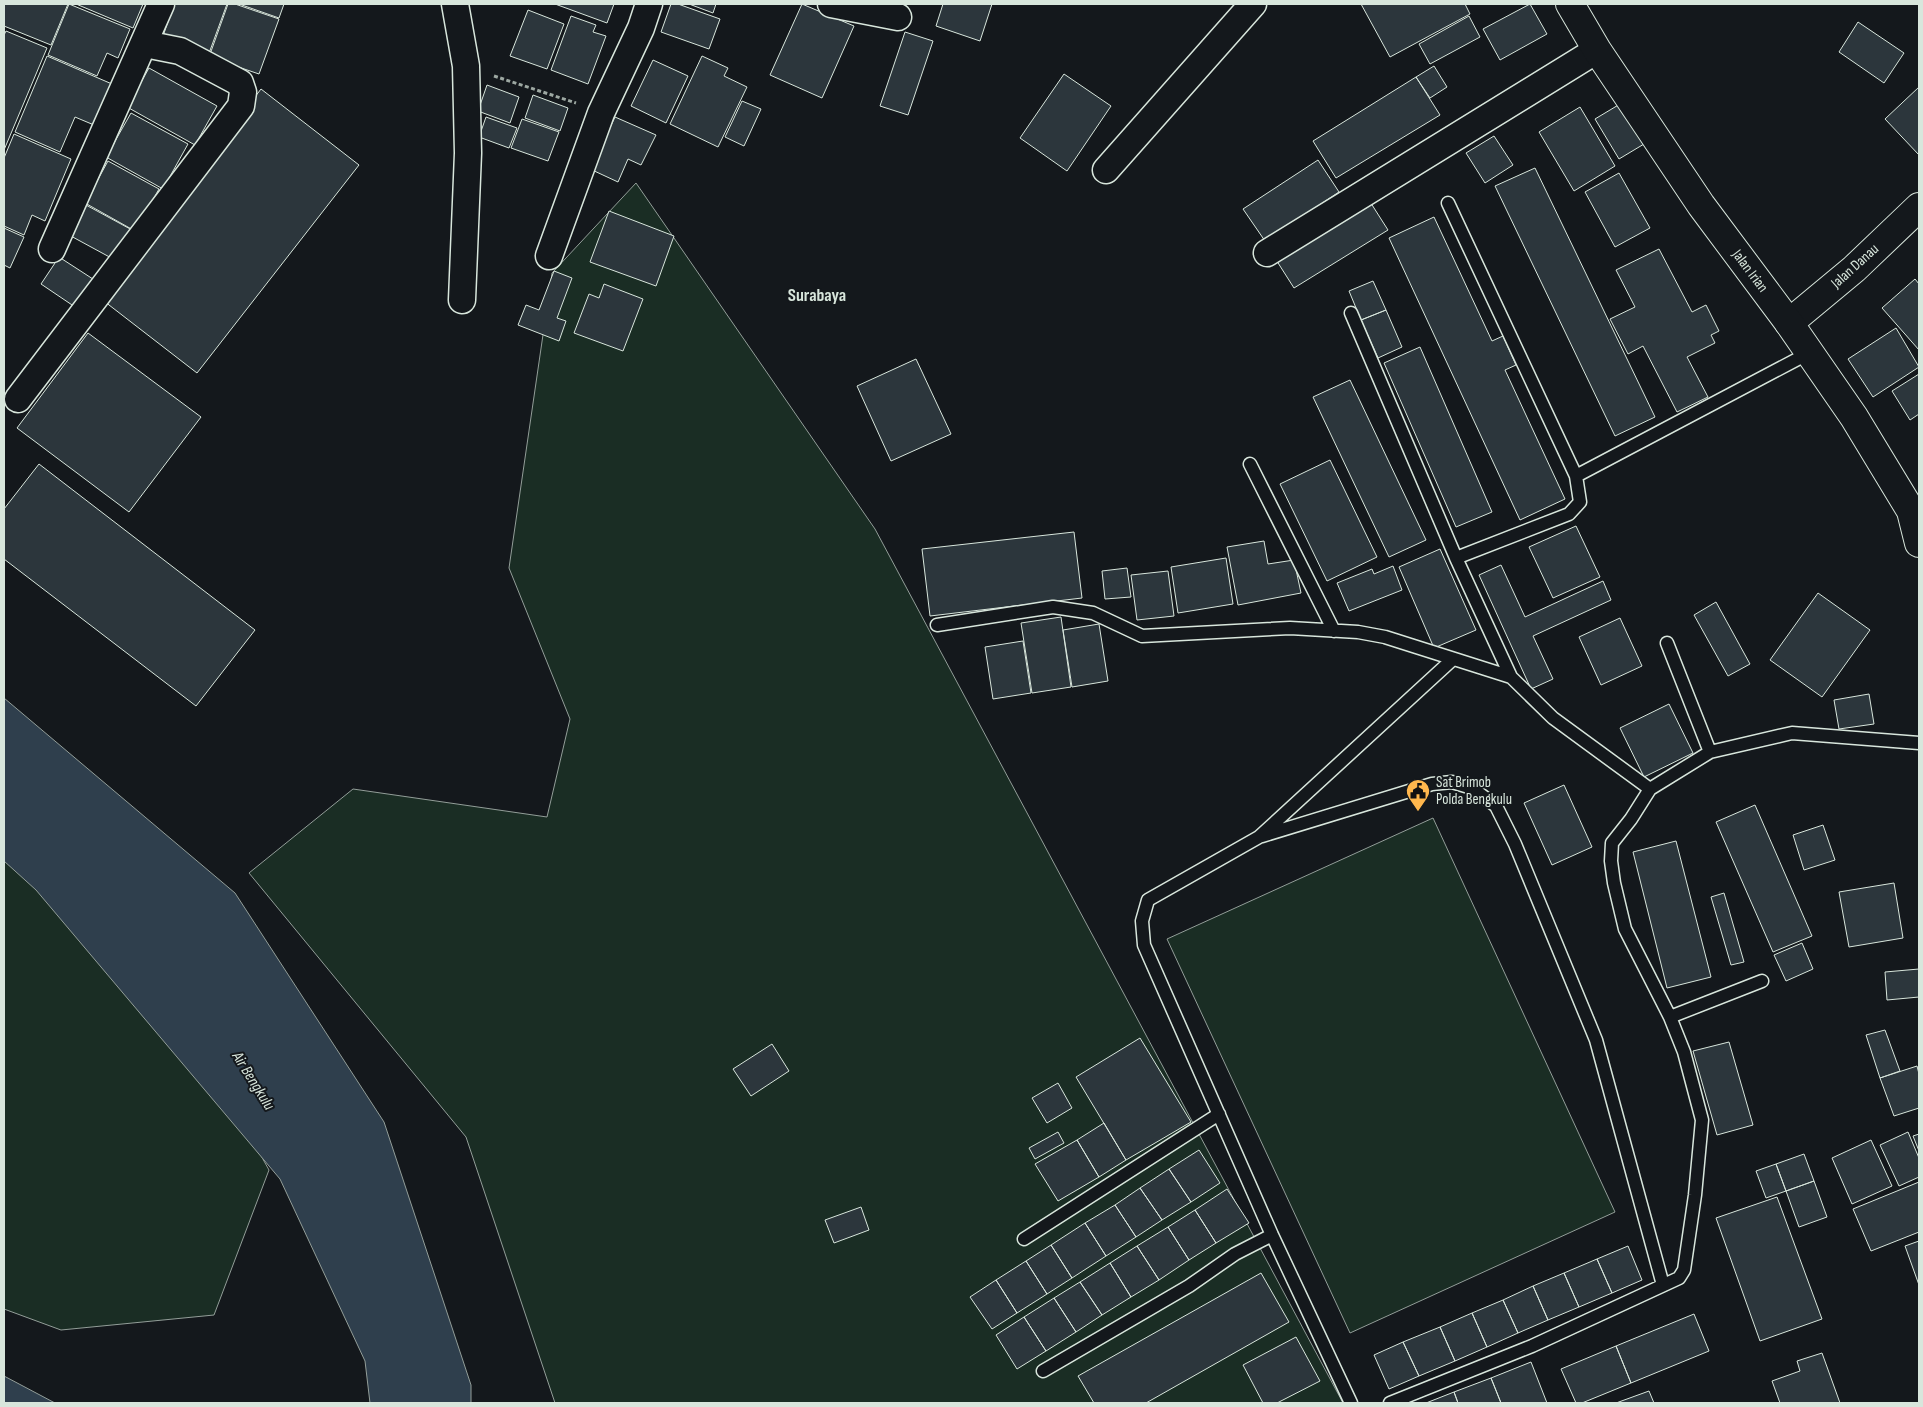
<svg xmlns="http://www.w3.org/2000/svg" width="1923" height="1407" font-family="'Sofia Sans Condensed',sans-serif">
	<rect width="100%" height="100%" fill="#14181c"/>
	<path fill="#1a2d24" stroke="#939e99" d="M 636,183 L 875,529 L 1343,1403 L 555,1403 L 466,1137 L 249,873 L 353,789 L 547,817 L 570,719 L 509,568 L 552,273 Z
		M 1433,818 L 1615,1212 L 1350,1333 L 1167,939 Z
		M 4,840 L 202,1050 L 269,1170 L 214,1315 L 61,1330 L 4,1309 Z"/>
	<path fill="#2f3f4d" stroke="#939e99" d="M 4,698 L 235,893 L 384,1122 L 471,1385 L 471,1403 L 370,1403 L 365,1361 L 280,1179 L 36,890 L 4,861 Z
		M 4,1376 L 55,1403 L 4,1403 Z"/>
	<path fill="#2c363c" stroke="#d8e6dc" d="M 4,4 L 68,4 L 51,45 L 4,26 Z
		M 69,4 L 130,29 L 118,58 L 107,53 L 97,76 L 48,55 Z
		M 76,4 L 143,4 L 133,28 Z
		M 174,4 L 227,4 L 208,56 L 162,39 Z
		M 228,4 L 235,4 L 279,19 L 259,74 L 209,57 Z
		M 239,4 L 284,4 L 279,18 Z
		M 555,4 L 614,4 L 607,23 Z
		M 671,4 L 678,4 L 720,19 L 709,49 L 661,32 Z
		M 689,4 L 716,4 L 713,13 Z
		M 802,4 L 854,26 L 822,98 L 770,75 Z
		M 943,4 L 992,4 L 980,41 L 936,26 Z
		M 1361,4 L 1465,4 L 1470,14 L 1390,57 Z
		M 1530,4 L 1547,34 L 1500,60 L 1483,29 Z
		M 528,10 L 564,24 L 547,69 L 510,56 Z
		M 571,16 L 596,25 L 593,32 L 606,36 L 588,84 L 551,70 Z
		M 1469,16 L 1480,37 L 1430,64 L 1419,44 Z
		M 1858,22 L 1904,53 L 1884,83 L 1839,52 Z
		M 6,31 L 47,48 L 4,150 L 4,35 Z
		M 905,32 L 933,41 L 908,115 L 880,106 Z
		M 47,56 L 112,84 L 94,125 L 75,117 L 60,152 L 15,132 Z
		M 702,56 L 728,68 L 724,76 L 747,87 L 718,147 L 670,124 Z
		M 653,60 L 688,76 L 666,123 L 631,106 Z
		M 1434,66 L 1447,87 L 1430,98 L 1416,77 Z
		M 149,68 L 217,106 L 195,145 L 127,107 Z
		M 1064,74 L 1111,106 L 1067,171 L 1020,138 Z
		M 1416,77 L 1440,115 L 1336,178 L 1313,141 Z
		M 487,85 L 519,97 L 510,123 L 478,111 Z
		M 1919,87 L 1919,155 L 1885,119 Z
		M 261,89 L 359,165 L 197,373 L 100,298 Z
		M 533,95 L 568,108 L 560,131 L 525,118 Z
		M 742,101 L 761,109 L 744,146 L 725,137 Z
		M 1620,104 L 1644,144 L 1619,159 L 1595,119 Z
		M 1580,107 L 1615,166 L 1574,191 L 1539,132 Z
		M 131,113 L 188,144 L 163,189 L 106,157 Z
		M 486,117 L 517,128 L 509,148 L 479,137 Z
		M 615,117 L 656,135 L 641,165 L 628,159 L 618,182 L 590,169 Z
		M 522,119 L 559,132 L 548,161 L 511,148 Z
		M 14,134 L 71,159 L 45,221 L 32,215 L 24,235 L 4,226 L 4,158 Z
		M 1494,136 L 1513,165 L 1485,183 L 1466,153 Z
		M 1318,160 L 1339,192 L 1265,241 L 1243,209 Z
		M 108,161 L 159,189 L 135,231 L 85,203 Z
		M 1535,168 L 1655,417 L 1615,436 L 1495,186 Z
		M 1619,173 L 1650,228 L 1615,247 L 1585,192 Z
		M 1367,197 L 1388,230 L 1294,288 L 1273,255 Z
		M 86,205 L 132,230 L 115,260 L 69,235 Z
		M 609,211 L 674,236 L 656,286 L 590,262 Z
		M 1434,217 L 1492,341 L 1503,336 L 1516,365 L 1505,370 L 1565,499 L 1520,520 L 1389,238 Z
		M 4,228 L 24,237 L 10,268 L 4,265 Z
		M 1659,249 L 1692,312 L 1706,305 L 1719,331 L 1711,335 L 1715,343 L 1687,357 L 1708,397 L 1677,412 L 1643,346 L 1628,354 L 1610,319 L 1635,307 L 1616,270 Z
		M 59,257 L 96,281 L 78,309 L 41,284 Z
		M 554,271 L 572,278 L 557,318 L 566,321 L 559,341 L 518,325 L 526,305 L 539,310 Z
		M 1915,279 L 1919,284 L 1919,350 L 1882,308 Z
		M 1373,281 L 1386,310 L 1361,320 L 1349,291 Z
		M 604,284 L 643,299 L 623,351 L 574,333 L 589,294 L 599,298 Z
		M 1386,310 L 1402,347 L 1378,358 L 1361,320 Z
		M 1896,328 L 1919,367 L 1873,397 L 1848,359 Z
		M 88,333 L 201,417 L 129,512 L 17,428 Z
		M 1420,347 L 1492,512 L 1456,527 L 1384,363 Z
		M 916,359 L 951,434 L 891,461 L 857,386 Z
		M 1919,374 L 1919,414 L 1910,420 L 1892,391 Z
		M 1350,380 L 1426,540 L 1389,557 L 1313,397 Z
		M 1330,460 L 1377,557 L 1327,581 L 1280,484 Z
		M 39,464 L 255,630 L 196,706 L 4,559 L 4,509 Z
		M 1576,526 L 1600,577 L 1553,598 L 1529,547 Z
		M 1074,532 L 1082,598 L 930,616 L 922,549 Z
		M 1264,541 L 1268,564 L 1294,560 L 1301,593 L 1238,605 L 1227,547 Z
		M 1440,549 L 1476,630 L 1434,648 L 1399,567 Z
		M 1226,558 L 1233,604 L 1178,613 L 1171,567 Z
		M 1501,565 L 1525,617 L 1603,581 L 1611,600 L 1533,636 L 1553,679 L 1531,689 L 1479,575 Z
		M 1393,566 L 1402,590 L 1349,611 L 1337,583 L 1372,569 L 1374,574 Z
		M 1127,568 L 1131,597 L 1105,599 L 1102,571 Z
		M 1168,571 L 1174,616 L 1137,620 L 1131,575 Z
		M 1818,593 L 1870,630 L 1822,697 L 1770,660 Z
		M 1716,602 L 1750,664 L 1728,676 L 1694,615 Z
		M 1061,617 L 1071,687 L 1032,693 L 1021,623 Z
		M 1620,618 L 1642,666 L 1601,685 L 1579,637 Z
		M 1099,624 L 1108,681 L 1072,687 L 1063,630 Z
		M 1023,641 L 1031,693 L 993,699 L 985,647 Z
		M 1869,694 L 1874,724 L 1839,729 L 1834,700 Z
		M 1669,704 L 1693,753 L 1644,777 L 1620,728 Z
		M 1564,785 L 1592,847 L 1552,865 L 1524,803 Z
		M 1755,805 L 1812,936 L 1773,952 L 1716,822 Z
		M 1823,825 L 1835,860 L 1804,870 L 1793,835 Z
		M 1676,841 L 1711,977 L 1667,988 L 1633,852 Z
		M 1894,883 L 1903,938 L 1849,947 L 1839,892 Z
		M 1724,893 L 1744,962 L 1731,965 L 1711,897 Z
		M 1802,943 L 1813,969 L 1786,981 L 1774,955 Z
		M 1919,969 L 1919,997 L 1887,1000 L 1885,972 Z
		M 1885,1030 L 1900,1071 L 1880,1078 L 1866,1035 Z
		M 1140,1038 L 1191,1122 L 1126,1160 L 1076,1077 Z
		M 1729,1042 L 1753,1125 L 1717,1135 L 1693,1051 Z
		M 772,1044 L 789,1071 L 751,1096 L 733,1069 Z
		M 1917,1066 L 1919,1074 L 1919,1108 L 1894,1116 L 1880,1078 Z
		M 1058,1083 L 1072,1108 L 1047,1123 L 1032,1098 Z
		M 1104,1123 L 1126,1160 L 1099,1177 L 1077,1140 Z
		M 1058,1132 L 1064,1143 L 1035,1159 L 1029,1148 Z
		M 1908,1132 L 1919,1158 L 1919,1177 L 1899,1186 L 1880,1145 Z
		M 1919,1134 L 1919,1151 L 1913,1136 Z
		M 1077,1140 L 1099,1177 L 1058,1201 L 1035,1164 Z
		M 1871,1140 L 1892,1186 L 1852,1204 L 1832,1158 Z
		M 1199,1150 L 1220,1183 L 1191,1202 L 1169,1169 Z
		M 1804,1154 L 1814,1181 L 1786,1191 L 1776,1164 Z
		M 1776,1164 L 1786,1191 L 1766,1198 L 1756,1171 Z
		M 1169,1169 L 1191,1202 L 1162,1220 L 1140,1188 Z
		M 1814,1181 L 1827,1217 L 1799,1227 L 1786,1191 Z
		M 1919,1182 L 1919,1232 L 1871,1251 L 1853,1209 Z
		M 1140,1188 L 1162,1220 L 1136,1237 L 1115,1205 Z
		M 1227,1189 L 1249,1223 L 1216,1243 L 1195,1210 Z
		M 1777,1197 L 1822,1319 L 1760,1341 L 1716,1218 Z
		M 1115,1205 L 1136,1237 L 1106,1256 L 1085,1223 Z
		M 861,1207 L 869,1230 L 834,1243 L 825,1220 Z
		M 1195,1210 L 1216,1243 L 1189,1260 L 1168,1227 Z
		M 1085,1223 L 1106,1256 L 1072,1278 L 1051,1245 Z
		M 1168,1227 L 1189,1260 L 1159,1280 L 1137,1246 Z
		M 1919,1241 L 1919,1285 L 1905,1246 Z
		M 1051,1245 L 1072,1278 L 1047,1294 L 1026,1261 Z
		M 1137,1246 L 1159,1280 L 1131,1297 L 1110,1263 Z
		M 1628,1246 L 1642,1280 L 1612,1293 L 1597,1259 Z
		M 1597,1259 L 1612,1293 L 1579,1307 L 1564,1273 Z
		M 1026,1261 L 1047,1294 L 1017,1313 L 996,1280 Z
		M 1110,1263 L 1131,1297 L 1102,1315 L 1080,1282 Z
		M 1261,1273 L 1289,1322 L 1146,1403 L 1094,1403 L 1078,1376 Z
		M 1564,1273 L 1579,1307 L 1548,1320 L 1533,1286 Z
		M 996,1280 L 1017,1313 L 992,1329 L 970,1297 Z
		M 1080,1282 L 1102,1315 L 1076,1332 L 1054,1298 Z
		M 1533,1286 L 1548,1320 L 1518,1333 L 1503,1300 Z
		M 1054,1298 L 1076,1332 L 1046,1351 L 1024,1317 Z
		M 1503,1300 L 1518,1333 L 1487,1347 L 1472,1313 Z
		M 1472,1313 L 1487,1347 L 1455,1361 L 1440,1327 Z
		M 1694,1314 L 1709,1351 L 1631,1383 L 1616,1346 Z
		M 1024,1317 L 1046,1351 L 1017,1369 L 996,1335 Z
		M 1440,1327 L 1455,1361 L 1419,1376 L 1403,1342 Z
		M 1296,1337 L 1320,1381 L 1277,1403 L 1263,1403 L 1243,1365 Z
		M 1403,1342 L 1419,1376 L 1389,1389 L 1374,1355 Z
		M 1616,1346 L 1631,1383 L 1582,1403 L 1576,1403 L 1561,1369 Z
		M 1822,1353 L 1840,1403 L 1780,1403 L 1772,1381 L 1800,1371 L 1797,1361 Z
		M 1531,1362 L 1547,1403 L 1501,1403 L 1491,1378 Z
		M 1491,1378 L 1501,1403 L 1458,1403 L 1454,1392 Z
		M 1649,1391 L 1654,1403 L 1616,1403 Z
		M 1454,1392 L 1458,1403 L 1426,1403 Z"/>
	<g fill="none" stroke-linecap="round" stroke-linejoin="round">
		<g stroke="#d8e6dc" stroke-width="15">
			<path id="service" d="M 1448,203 L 1576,476 L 1580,502 L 1569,514 L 1456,558
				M 1351,313 L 1456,558 L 1511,677
				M 1250,464 L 1334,631
				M 1576,476 L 1809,353
				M 937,625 L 1053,607 L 1093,613 L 1142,636 L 1290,628 L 1358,632 L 1385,637 L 1511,677 L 1553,718 L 1650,789
				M 1667,643 L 1710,752
				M 1262,836 L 1432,784 L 1452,782 L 1472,788 L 1496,806 L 1515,844 L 1596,1040 L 1663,1285
				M 1670,1017 L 1762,981
				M 1024,1239 L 1219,1114
				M 1043,1371 L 1189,1286 L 1235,1254 L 1272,1235
				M 1351,1403 L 1272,1235 L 1144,945 L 1142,921 L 1148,900 L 1259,837 L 1453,659
				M 1390,1403 L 1532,1346 L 1679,1278 L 1684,1270 L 1695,1195 L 1702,1120 L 1684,1052 L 1670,1017 L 1625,929 L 1614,883 L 1611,861 L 1612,843 L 1631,819 L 1650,789 L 1710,752 L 1792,733 L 1919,743"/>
		</g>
		<g stroke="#d8e6dc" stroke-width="29">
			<path id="minor" d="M 455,4 L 466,66 L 468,153 L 462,300
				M 831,4 L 898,17
				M 1106,170 L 1253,4
				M 52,249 L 161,4
				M 1267,253 L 1597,50
				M 549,256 L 601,113 L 641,28 L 649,4
				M 18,399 L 241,106 L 243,92 L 240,83 L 180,51 L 145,44"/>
		</g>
		<g stroke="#d8e6dc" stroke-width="30">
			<path id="tertiary" d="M 1789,323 L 1854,269 L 1919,207"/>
		</g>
		<g stroke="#d8e6dc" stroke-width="30">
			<path id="primary" d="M 1570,4 L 1597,50 L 1701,205 L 1789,323 L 1854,417 L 1911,511 L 1919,543"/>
		</g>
		<path stroke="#9da8a2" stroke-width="3" stroke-dasharray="4 2.5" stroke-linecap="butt" d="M 494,76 L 576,103"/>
		<use href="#service" stroke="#14181c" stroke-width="12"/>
		<use href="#minor" stroke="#14181c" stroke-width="26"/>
		<use href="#tertiary" stroke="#14181c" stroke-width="28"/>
		<use href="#primary" stroke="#14181c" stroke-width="28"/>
	</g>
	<defs>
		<g id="civic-pin" transform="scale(1.25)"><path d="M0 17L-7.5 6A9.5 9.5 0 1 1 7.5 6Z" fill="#ffb74d" stroke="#14181c"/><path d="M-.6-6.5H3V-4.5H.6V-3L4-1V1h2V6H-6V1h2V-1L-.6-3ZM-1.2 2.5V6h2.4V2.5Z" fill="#111"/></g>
	</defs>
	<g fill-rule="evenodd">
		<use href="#civic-pin" x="1418" y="791"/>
	</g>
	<g text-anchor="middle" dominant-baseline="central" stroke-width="4" stroke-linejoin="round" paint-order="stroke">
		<g font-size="15" fill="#d8e6dc" stroke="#14181c">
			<text transform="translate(1855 266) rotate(-42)">Jalan Danau</text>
			<text transform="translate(1750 271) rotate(53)">Jalan Irian</text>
		</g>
		<g font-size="15" fill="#d8e6dc" stroke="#14181c" text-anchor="start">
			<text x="1436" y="782">Sat Brimob<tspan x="1436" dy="17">Polda Bengkulu</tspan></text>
		</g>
		<g font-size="16" font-style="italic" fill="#d8e6dc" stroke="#14181c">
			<text transform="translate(253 1081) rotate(58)">Air Bengkulu</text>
		</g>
		<g font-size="18" font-weight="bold" fill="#d8e6dc" stroke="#14181c">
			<text x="817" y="295">Surabaya</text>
		</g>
	</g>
	<rect width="1923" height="1407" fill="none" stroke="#d8e6dc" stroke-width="10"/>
</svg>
